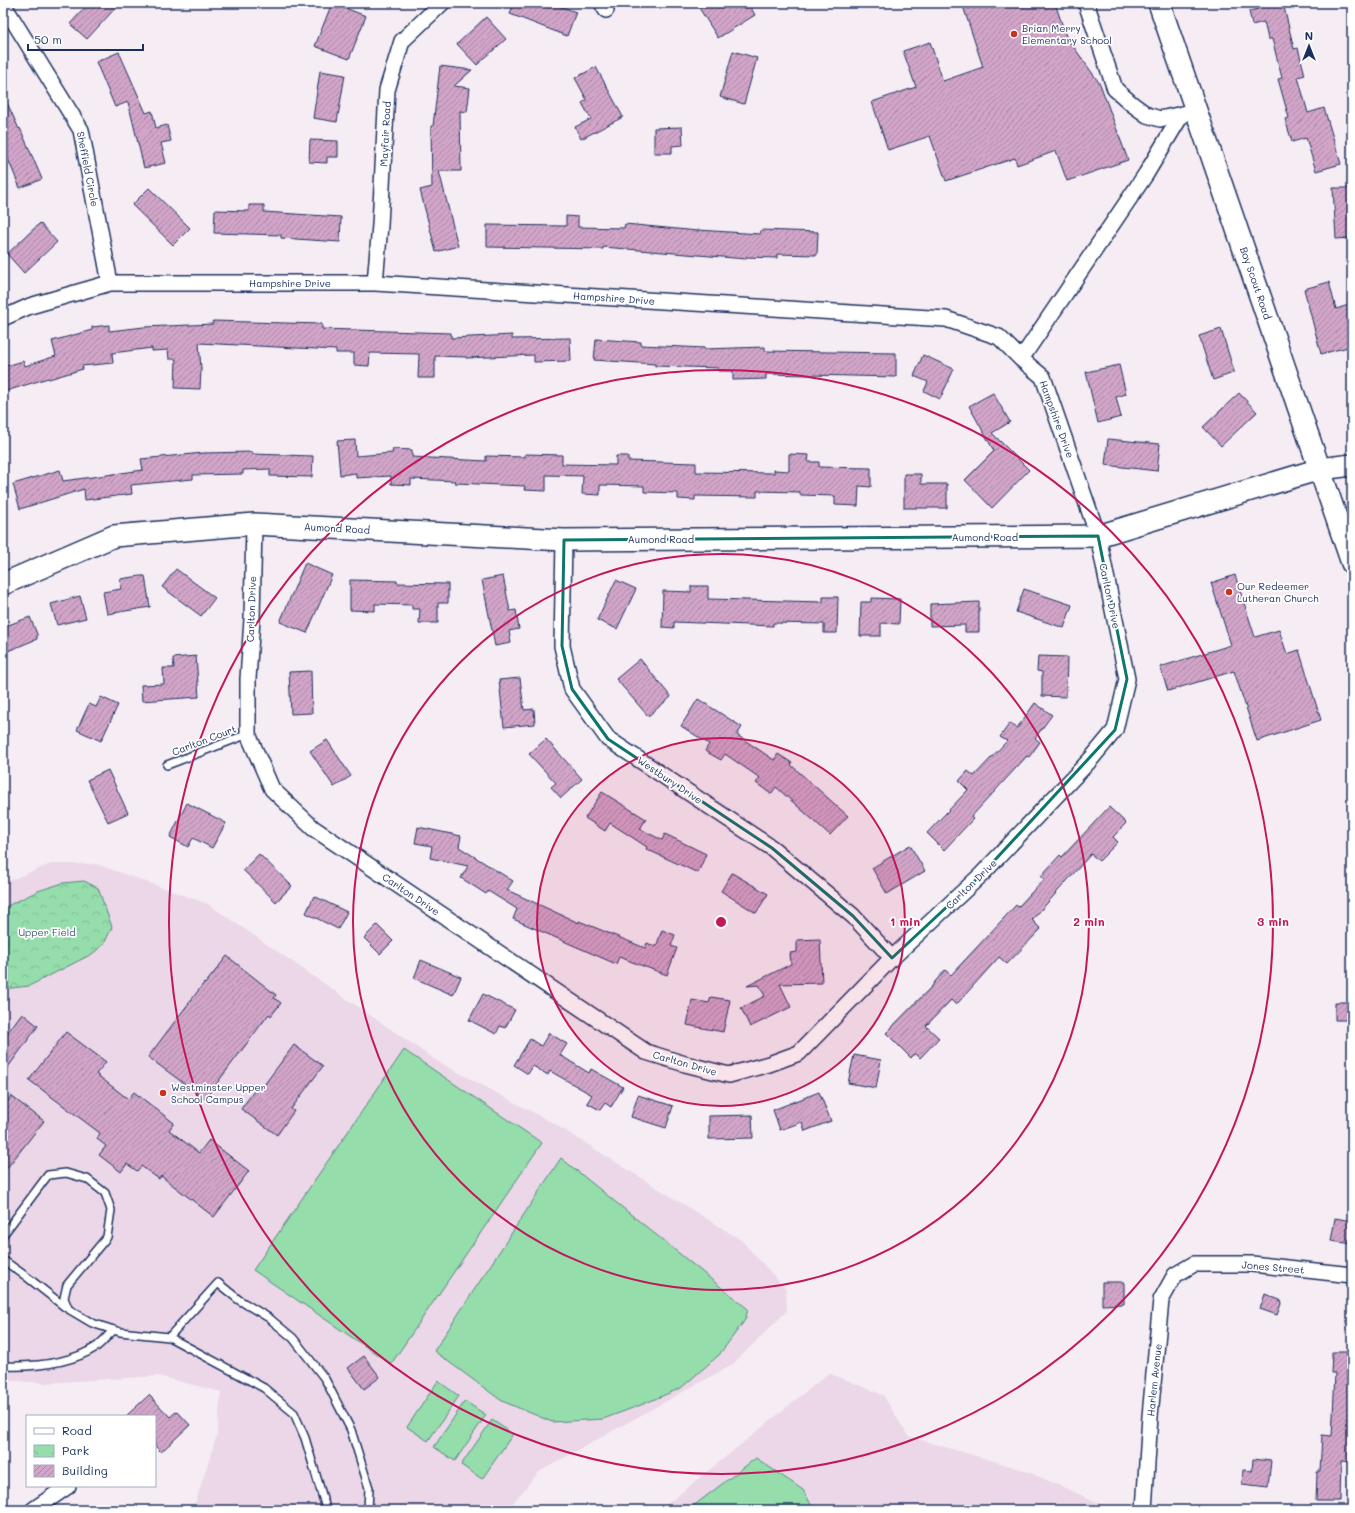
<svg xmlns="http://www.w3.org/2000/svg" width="1355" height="1513" font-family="Mali,sans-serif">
	<defs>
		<pattern id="park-crowns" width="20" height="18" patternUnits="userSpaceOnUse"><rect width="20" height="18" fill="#95ddab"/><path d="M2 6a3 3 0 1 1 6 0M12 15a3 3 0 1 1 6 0" fill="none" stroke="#80be96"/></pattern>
		<pattern id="building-hatch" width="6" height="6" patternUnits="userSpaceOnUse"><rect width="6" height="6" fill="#d2a5c8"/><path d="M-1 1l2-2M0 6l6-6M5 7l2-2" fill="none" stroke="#aa87a6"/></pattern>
	</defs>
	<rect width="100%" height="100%" fill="#f6edf4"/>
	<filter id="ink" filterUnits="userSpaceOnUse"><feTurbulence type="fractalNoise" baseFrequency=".025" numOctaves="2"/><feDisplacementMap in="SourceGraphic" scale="8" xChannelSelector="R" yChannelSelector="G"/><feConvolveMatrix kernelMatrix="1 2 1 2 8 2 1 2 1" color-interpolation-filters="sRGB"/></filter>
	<g filter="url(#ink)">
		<path fill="#ebd7e7" d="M 51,864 L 96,864 L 208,904 L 437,1061 L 553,1123 L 741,1240 L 786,1289 L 787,1311 L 733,1364 L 539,1472 L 507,1510 L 193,1510 L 217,1435 L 221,1392 L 158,1376 L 45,1383 L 3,1380 L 3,883 Z
			M 829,1373 L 883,1395 L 908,1436 L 1024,1470 L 1115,1510 L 660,1510 Z"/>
		<path fill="url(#park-crowns)" stroke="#588684" d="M 84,881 L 98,888 L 112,927 L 104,944 L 92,954 L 29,986 L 3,989 L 3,908 L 38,891 L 63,883 Z"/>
		<path fill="#95ddab" stroke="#588684" d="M 404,1050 L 542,1143 L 391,1364 L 253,1270 Z
			M 561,1158 L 748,1309 L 745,1320 L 719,1355 L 681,1388 L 641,1405 L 603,1419 L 552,1422 L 502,1401 L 434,1351 Z
			M 438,1381 L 459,1396 L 428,1441 L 407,1427 Z
			M 465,1401 L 486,1415 L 455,1461 L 434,1447 Z
			M 492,1420 L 513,1434 L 482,1479 L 461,1465 Z
			M 756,1458 L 803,1490 L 814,1510 L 688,1510 Z"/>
		<path fill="url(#building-hatch)" stroke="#1b2f5e" d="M 89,3 L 120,3 L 87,39 L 70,24 Z
			M 332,3 L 366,16 L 349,59 L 315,46 Z
			M 514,3 L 551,3 L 576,12 L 567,36 L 510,14 Z
			M 696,3 L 748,3 L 755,15 L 718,38 Z
			M 962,3 L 1055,3 L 1066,36 L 1100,84 L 1128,160 L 1067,181 L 1056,151 L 1017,165 L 1015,158 L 946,181 L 930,136 L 888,150 L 872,102 L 916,87 L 903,51 L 930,42 L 943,81 L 983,67 Z
			M 1256,3 L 1283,3 L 1294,49 L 1298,48 L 1305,75 L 1298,77 L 1308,113 L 1324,108 L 1341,164 L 1316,171 L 1306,138 L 1292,142 L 1285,119 L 1289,118 L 1278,79 L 1282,78 L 1272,39 L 1268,39 L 1264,22 L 1252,25 L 1249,11 L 1258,9 Z
			M 486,17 L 506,39 L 477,65 L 457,44 Z
			M 733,51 L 757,58 L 744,104 L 720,97 Z
			M 119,52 L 146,113 L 152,111 L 156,128 L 167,125 L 171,141 L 161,143 L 166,163 L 144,168 L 128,102 L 115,107 L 96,62 Z
			M 440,66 L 472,70 L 454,86 L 470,88 L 467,112 L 460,111 L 461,171 L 439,171 L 458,246 L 436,252 L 420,190 L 432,187 L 431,126 L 433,126 Z
			M 596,67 L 623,117 L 581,139 L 575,127 L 591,119 L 582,103 L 587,100 L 575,78 Z
			M 320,71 L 345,75 L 337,122 L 313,118 Z
			M 3,94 L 19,129 L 20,128 L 42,179 L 20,188 L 3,147 Z
			M 682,127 L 683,145 L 672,146 L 672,153 L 654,153 L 654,128 Z
			M 310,140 L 338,141 L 338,157 L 327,157 L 327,163 L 309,162 Z
			M 149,188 L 190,228 L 173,245 L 132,205 Z
			M 1333,188 L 1352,188 L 1352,238 L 1336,239 Z
			M 249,205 L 264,205 L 264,212 L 341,217 L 340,242 L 281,238 L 281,235 L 214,233 L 215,210 L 249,211 Z
			M 566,216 L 578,217 L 578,227 L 624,228 L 625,224 L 698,231 L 698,230 L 760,234 L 761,230 L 818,232 L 817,255 L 777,254 L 777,258 L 746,257 L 746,259 L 603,247 L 603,249 L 487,247 L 487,225 L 566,226 Z
			M 40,223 L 57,242 L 24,273 L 7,254 Z
			M 1329,282 L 1336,309 L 1352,304 L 1352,346 L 1321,354 L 1304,289 Z
			M 213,321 L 322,324 L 322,329 L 451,333 L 451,338 L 512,335 L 512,339 L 570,338 L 571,361 L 534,362 L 534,355 L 466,358 L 466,357 L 435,356 L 435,378 L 418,378 L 419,354 L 370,353 L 369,366 L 354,365 L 354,353 L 336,353 L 336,350 L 199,343 L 201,369 L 200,389 L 175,388 L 176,359 L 169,359 L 168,350 L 152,351 L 152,348 L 112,353 L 113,363 L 82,366 L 83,369 L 49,379 L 48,378 L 3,392 L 3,367 L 23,361 L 25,366 L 56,356 L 52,341 L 92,330 L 92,327 L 109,325 L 109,331 L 144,327 L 213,324 Z
			M 1221,329 L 1233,368 L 1233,373 L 1213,380 L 1199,336 Z
			M 596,339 L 641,342 L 641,345 L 704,348 L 704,349 L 765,347 L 765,351 L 896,353 L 896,377 L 766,374 L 766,379 L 733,380 L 733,371 L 718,371 L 718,368 L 655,366 L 655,364 L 594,360 Z
			M 923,355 L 954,369 L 940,399 L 924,391 L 928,382 L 914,376 Z
			M 1119,365 L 1126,394 L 1116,397 L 1121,417 L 1098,423 L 1086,372 Z
			M 993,393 L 1010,422 L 992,433 L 1029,470 L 992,508 L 965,480 L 994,451 L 969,406 Z
			M 1239,393 L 1257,412 L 1221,446 L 1203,427 Z
			M 1108,439 L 1160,444 L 1157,471 L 1105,465 Z
			M 355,440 L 356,456 L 392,453 L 393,449 L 412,450 L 412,457 L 486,461 L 486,456 L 525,457 L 525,454 L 562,455 L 562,464 L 616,465 L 616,456 L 628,456 L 628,461 L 696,463 L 696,472 L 774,473 L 774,470 L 789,471 L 789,454 L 809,455 L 808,462 L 819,462 L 819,467 L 871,468 L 871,487 L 859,486 L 858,506 L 835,505 L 835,496 L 800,495 L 800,492 L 757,491 L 757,497 L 695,496 L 695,500 L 678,499 L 678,493 L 644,492 L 644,486 L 600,485 L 600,495 L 582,494 L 583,476 L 546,475 L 546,491 L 524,490 L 525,486 L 455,483 L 456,481 L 411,479 L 411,485 L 391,484 L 391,476 L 356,478 L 356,473 L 340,475 L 337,441 Z
			M 252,452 L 252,454 L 313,456 L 312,477 L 270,476 L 270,469 L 243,470 L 243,474 L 193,475 L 193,479 L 131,485 L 132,494 L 85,500 L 84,489 L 20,509 L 13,484 L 60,470 L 63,481 L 143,470 L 141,459 L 203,453 Z
			M 904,474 L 921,474 L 921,484 L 947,484 L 947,508 L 904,508 Z
			M 305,563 L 332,575 L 307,633 L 280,622 Z
			M 176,569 L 215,598 L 201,616 L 162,587 Z
			M 1235,575 L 1255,637 L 1279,630 L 1287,654 L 1299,650 L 1321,720 L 1257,741 L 1234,671 L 1168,691 L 1160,667 L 1231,645 L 1211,583 Z
			M 140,576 L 145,576 L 150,607 L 107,614 L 103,592 L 121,589 L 120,579 Z
			M 503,576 L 510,611 L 516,610 L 519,629 L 509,631 L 511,643 L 495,646 L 482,580 Z
			M 350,580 L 397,581 L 397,583 L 448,584 L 448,603 L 438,603 L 438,623 L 419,623 L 420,609 L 412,609 L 412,605 L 375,604 L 375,611 L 350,610 Z
			M 616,580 L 636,589 L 617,629 L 597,620 Z
			M 691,586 L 708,586 L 708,599 L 823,602 L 823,597 L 838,597 L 837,633 L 824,633 L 824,624 L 773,623 L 773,626 L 674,622 L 674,628 L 662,627 L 663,591 L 691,592 Z
			M 1024,589 L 1072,605 L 1064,628 L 1016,612 Z
			M 80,596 L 86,618 L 57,625 L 51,604 Z
			M 871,598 L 900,599 L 899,624 L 881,623 L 881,636 L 860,636 L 861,602 L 871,602 Z
			M 979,602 L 979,632 L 965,632 L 965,625 L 930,626 L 930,604 Z
			M 30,617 L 37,634 L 37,639 L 3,653 L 3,627 Z
			M 196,656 L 199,697 L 142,701 L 141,685 L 164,684 L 163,668 L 174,668 L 173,658 Z
			M 1038,656 L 1067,657 L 1066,697 L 1042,696 L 1042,672 L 1037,671 Z
			M 640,659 L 671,697 L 648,716 L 616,679 Z
			M 311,671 L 312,713 L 291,714 L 289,672 Z
			M 520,678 L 524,710 L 534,709 L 535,724 L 504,727 L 499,680 Z
			M 101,697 L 118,705 L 101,741 L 77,730 L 89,704 L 96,707 Z
			M 698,699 L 742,727 L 737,735 L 774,760 L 778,754 L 792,763 L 791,765 L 848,816 L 830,835 L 776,787 L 771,794 L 756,783 L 760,778 L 725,754 L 721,760 L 705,751 L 709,744 L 681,726 Z
			M 1035,703 L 1052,715 L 1035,738 L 1040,742 L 1029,757 L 1027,756 L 971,817 L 973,819 L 944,850 L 927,833 L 968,790 L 959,781 L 968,771 L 974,776 L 1007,741 L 1000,737 L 1010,723 L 1017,728 Z
			M 546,739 L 582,779 L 561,798 L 551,787 L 556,783 L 529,754 Z
			M 327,740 L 351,776 L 334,787 L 310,751 Z
			M 108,770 L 128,813 L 108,822 L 87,780 Z
			M 602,792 L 646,819 L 640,829 L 662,840 L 665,834 L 706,854 L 698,873 L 646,849 L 647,847 L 610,823 L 605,831 L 585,818 Z
			M 187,803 L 226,823 L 212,848 L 193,838 L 188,847 L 170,837 Z
			M 1109,807 L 1126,823 L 1113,837 L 1118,842 L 1099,861 L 1091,854 L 1032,920 L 1041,929 L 1007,964 L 999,957 L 956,1005 L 951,1000 L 926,1026 L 939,1038 L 920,1058 L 915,1053 L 911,1058 L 886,1033 L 933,985 L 933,984 L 945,970 L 951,975 L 1016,905 L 1018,907 L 1044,879 L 1041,876 L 1060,855 L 1062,857 Z
			M 418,827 L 461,836 L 459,847 L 513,881 L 507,890 L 579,923 L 579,921 L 645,948 L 647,943 L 656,947 L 662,930 L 675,935 L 671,946 L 677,948 L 667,975 L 619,957 L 616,964 L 513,919 L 517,909 L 488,891 L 486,894 L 461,878 L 468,866 L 430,858 L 432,846 L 415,843 Z
			M 910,845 L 925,871 L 887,894 L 872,868 Z
			M 259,854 L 292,886 L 276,902 L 243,870 Z
			M 732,873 L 768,894 L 756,913 L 721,891 Z
			M 314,896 L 347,912 L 338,929 L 306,913 Z
			M 377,925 L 393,941 L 380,954 L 364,938 Z
			M 820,939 L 822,983 L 780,984 L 791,1007 L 750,1027 L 741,1008 L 765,996 L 759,985 L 747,986 L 791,964 L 790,953 L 797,952 L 797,940 Z
			M 227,956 L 276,995 L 274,998 L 281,1003 L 271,1016 L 269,1014 L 205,1099 L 148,1057 L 204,983 L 205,984 Z
			M 421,960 L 461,977 L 453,995 L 414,978 Z
			M 483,994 L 515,1010 L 505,1028 L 500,1026 L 496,1034 L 469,1020 Z
			M 711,997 L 730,1000 L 723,1032 L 687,1025 L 692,1000 L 709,1003 Z
			M 1335,1002 L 1352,1002 L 1352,1020 L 1335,1020 Z
			M 22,1013 L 38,1026 L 3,1074 L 3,1039 Z
			M 66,1032 L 106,1062 L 96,1074 L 128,1099 L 134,1092 L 174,1123 L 169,1130 L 199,1153 L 209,1140 L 249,1171 L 214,1217 L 161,1176 L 159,1179 L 141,1166 L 137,1171 L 127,1164 L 121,1172 L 99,1155 L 106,1146 L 97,1139 L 100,1133 L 29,1080 Z
			M 549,1033 L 567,1044 L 560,1055 L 589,1073 L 591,1069 L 623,1087 L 611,1107 L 605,1103 L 600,1110 L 587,1103 L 592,1095 L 550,1071 L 548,1075 L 533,1066 L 528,1074 L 514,1065 L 530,1039 L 541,1046 Z
			M 294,1045 L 323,1066 L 291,1109 L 294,1111 L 277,1135 L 241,1109 L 257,1087 L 261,1089 Z
			M 854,1055 L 881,1060 L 876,1088 L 848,1083 Z
			M 819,1092 L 831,1121 L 805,1131 L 802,1122 L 780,1130 L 773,1110 Z
			M 638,1095 L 673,1106 L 666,1128 L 631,1117 Z
			M 11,1096 L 44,1121 L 3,1173 L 3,1107 Z
			M 752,1115 L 753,1138 L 709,1139 L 709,1116 Z
			M 1335,1218 L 1352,1221 L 1352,1244 L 1331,1241 Z
			M 1102,1282 L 1124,1282 L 1124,1304 L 1102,1305 Z
			M 1265,1294 L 1282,1301 L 1277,1315 L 1260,1309 Z
			M 1332,1352 L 1352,1352 L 1351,1462 L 1341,1461 L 1340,1501 L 1316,1501 L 1317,1472 L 1320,1472 L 1322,1435 L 1332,1436 L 1335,1373 L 1331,1373 Z
			M 364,1356 L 380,1377 L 364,1389 L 348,1368 Z
			M 149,1395 L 170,1417 L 177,1411 L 190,1425 L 161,1452 L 155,1446 L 155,1416 L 126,1416 Z
			M 1253,1459 L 1271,1461 L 1268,1487 L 1242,1484 L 1243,1470 L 1252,1471 Z"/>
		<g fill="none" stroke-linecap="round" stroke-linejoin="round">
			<g stroke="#1b2f5e" stroke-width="10">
				<path id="lane" d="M 167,765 L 248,734
					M 3,1235 L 48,1175 L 66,1173 L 87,1179 L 105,1193 L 111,1210 L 107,1237 L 67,1285 L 64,1298 L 68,1308
					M 3,1260 L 27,1277 L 65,1307 L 92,1323 L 120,1332 L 169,1337 L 264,1388 L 294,1413 L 305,1438 L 325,1505 L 324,1510
					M 169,1337 L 218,1283 L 239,1300 L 269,1318 L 293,1338 L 325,1379 L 351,1430 L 369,1488 L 368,1510
					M 3,1366 C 34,1367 70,1364 96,1347 C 102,1343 108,1335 114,1330"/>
			</g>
			<g stroke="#1b2f5e" stroke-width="18">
				<path id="street" d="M 602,3 L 606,10
					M 1086,3 L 1115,89 L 1132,104 L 1147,115 L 1160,119 L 1187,113
					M 3,4 L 81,130 L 110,283
					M 375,283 L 380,225 L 387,90 L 402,41 L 442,3
					M 3,318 L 30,306 L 110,283 L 375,283 L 946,319 L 999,337 L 1021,359 L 1043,377 L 1098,536 L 1127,679 L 1115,730 L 1091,759 L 982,874 L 892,958 L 799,1053 L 769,1064 L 729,1075 L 685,1064 L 646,1052 L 313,828 L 272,789 L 248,734 L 248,679 L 252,619 L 254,524
					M 1021,359 L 1146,174 L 1182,114
					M 564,540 L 562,646 L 572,689 L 608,739 L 772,848 L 853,916 L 892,958
					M 33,1510 L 68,1486
					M 1144,1510 L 1150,1416 L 1161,1300 L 1175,1275 L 1194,1264 L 1252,1264 L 1352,1275"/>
			</g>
			<g stroke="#1b2f5e" stroke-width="24">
				<path id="secondary" d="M 1159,3 L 1352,563
					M 3,584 L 114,536 L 254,524 L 564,540 L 1098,536 L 1320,469 L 1352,465"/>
			</g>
			<use href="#lane" stroke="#fff" stroke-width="7"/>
			<use href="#street" stroke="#fff" stroke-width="15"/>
			<use href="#secondary" stroke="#fff" stroke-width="21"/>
		</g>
	</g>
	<path fill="none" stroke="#0f766e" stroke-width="3" stroke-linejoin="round" d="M 1098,536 L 1127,679 L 1115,730 L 982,874 L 892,958 L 853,916 L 772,848 L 608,739 L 572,689 L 562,646 L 564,540 Z"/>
	<circle cx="721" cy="922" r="184" fill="#c2185b" fill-opacity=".12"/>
	<g fill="none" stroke="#c2185b" stroke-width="2">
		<circle cx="721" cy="922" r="184"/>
		<circle cx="721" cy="922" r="368"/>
		<circle cx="721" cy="922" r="552"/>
	</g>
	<g fill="#c8321e" stroke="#fff" stroke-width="1.5">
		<circle cx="1014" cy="34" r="4"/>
		<circle cx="1229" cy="592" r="4"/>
		<circle cx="163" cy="1093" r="4"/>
	</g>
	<g text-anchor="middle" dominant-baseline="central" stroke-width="3.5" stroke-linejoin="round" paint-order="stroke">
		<g font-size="10" fill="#1b2f5e" stroke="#fff" text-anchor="start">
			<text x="1022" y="28">Brian Merry<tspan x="1022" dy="12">Elementary School</tspan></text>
			<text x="1237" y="586">Our Redeemer<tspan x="1237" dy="12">Lutheran Church</tspan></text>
			<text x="171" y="1087">Westminster Upper<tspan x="171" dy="12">School Campus</tspan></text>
		</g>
		<g font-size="10" fill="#1b2f5e" stroke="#fff">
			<text transform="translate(385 134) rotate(-87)">Mayfair Road</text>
			<text transform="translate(88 169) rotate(79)">Sheffield Circle</text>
			<text x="290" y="283">Hampshire Drive</text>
			<text transform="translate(1256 283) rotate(71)">Boy Scout Road</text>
			<text transform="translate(614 298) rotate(4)">Hampshire Drive</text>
			<text transform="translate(1057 419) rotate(70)">Hampshire Drive</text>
			<text transform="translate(337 528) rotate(3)">Aumond Road</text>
			<text x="985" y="537">Aumond Road</text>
			<text x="661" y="539">Aumond Road</text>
			<text transform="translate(1110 596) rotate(78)">Carlton Drive</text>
			<text transform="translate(251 609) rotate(-88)">Carlton Drive</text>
			<text transform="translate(204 740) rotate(-21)">Carlton Court</text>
			<text transform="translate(670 780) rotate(34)">Westbury Drive</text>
			<text transform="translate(971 884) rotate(-44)">Carlton Drive</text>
			<text transform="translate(411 894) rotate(34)">Carlton Drive</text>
			<text transform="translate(685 1063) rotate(16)">Carlton Drive</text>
			<text transform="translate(1273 1267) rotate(5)">Jones Street</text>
			<text transform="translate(1154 1380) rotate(-84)">Harlem Avenue</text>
		</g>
		<g font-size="10" fill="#3a5a71" stroke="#fff">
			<text x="47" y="932">Upper Field</text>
		</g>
	</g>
	<circle cx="721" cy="922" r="6" fill="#c2185b" stroke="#fff" stroke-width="2"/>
	<g font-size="12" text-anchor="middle" font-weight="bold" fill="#c2185b" stroke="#fff" stroke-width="3.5" stroke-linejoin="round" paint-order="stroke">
		<text x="905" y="926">1 min</text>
		<text x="1089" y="926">2 min</text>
		<text x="1273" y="926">3 min</text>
	</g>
	<rect width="1355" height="1513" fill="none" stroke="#fff" stroke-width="16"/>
	<rect x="8" y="8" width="1339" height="1497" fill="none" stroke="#1b2f5e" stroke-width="1.5" filter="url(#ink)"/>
	<rect x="26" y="1415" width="130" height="72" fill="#ffffff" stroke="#a4acbf"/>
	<rect x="34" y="1428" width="20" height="6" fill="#ffffff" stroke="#a4acbf"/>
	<text x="62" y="1435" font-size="12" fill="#1b2f5e">Road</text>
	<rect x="34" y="1445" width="20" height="12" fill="url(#park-crowns)" stroke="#a4acbf"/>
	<text x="62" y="1455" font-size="12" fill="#1b2f5e">Park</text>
	<rect x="34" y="1465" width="20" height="12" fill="url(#building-hatch)" stroke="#a4acbf"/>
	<text x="62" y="1475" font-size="12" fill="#1b2f5e">Building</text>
	<g transform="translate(1309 46)" stroke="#ffffff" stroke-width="3" paint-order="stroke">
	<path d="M0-3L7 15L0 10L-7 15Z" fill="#1b2f5e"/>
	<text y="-6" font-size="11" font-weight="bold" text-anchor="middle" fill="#1b2f5e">N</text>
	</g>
	<path d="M28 44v6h115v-6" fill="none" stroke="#1b2f5e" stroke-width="2"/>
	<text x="34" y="44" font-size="12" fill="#1b2f5e" stroke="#ffffff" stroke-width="3" paint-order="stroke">50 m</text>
</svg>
